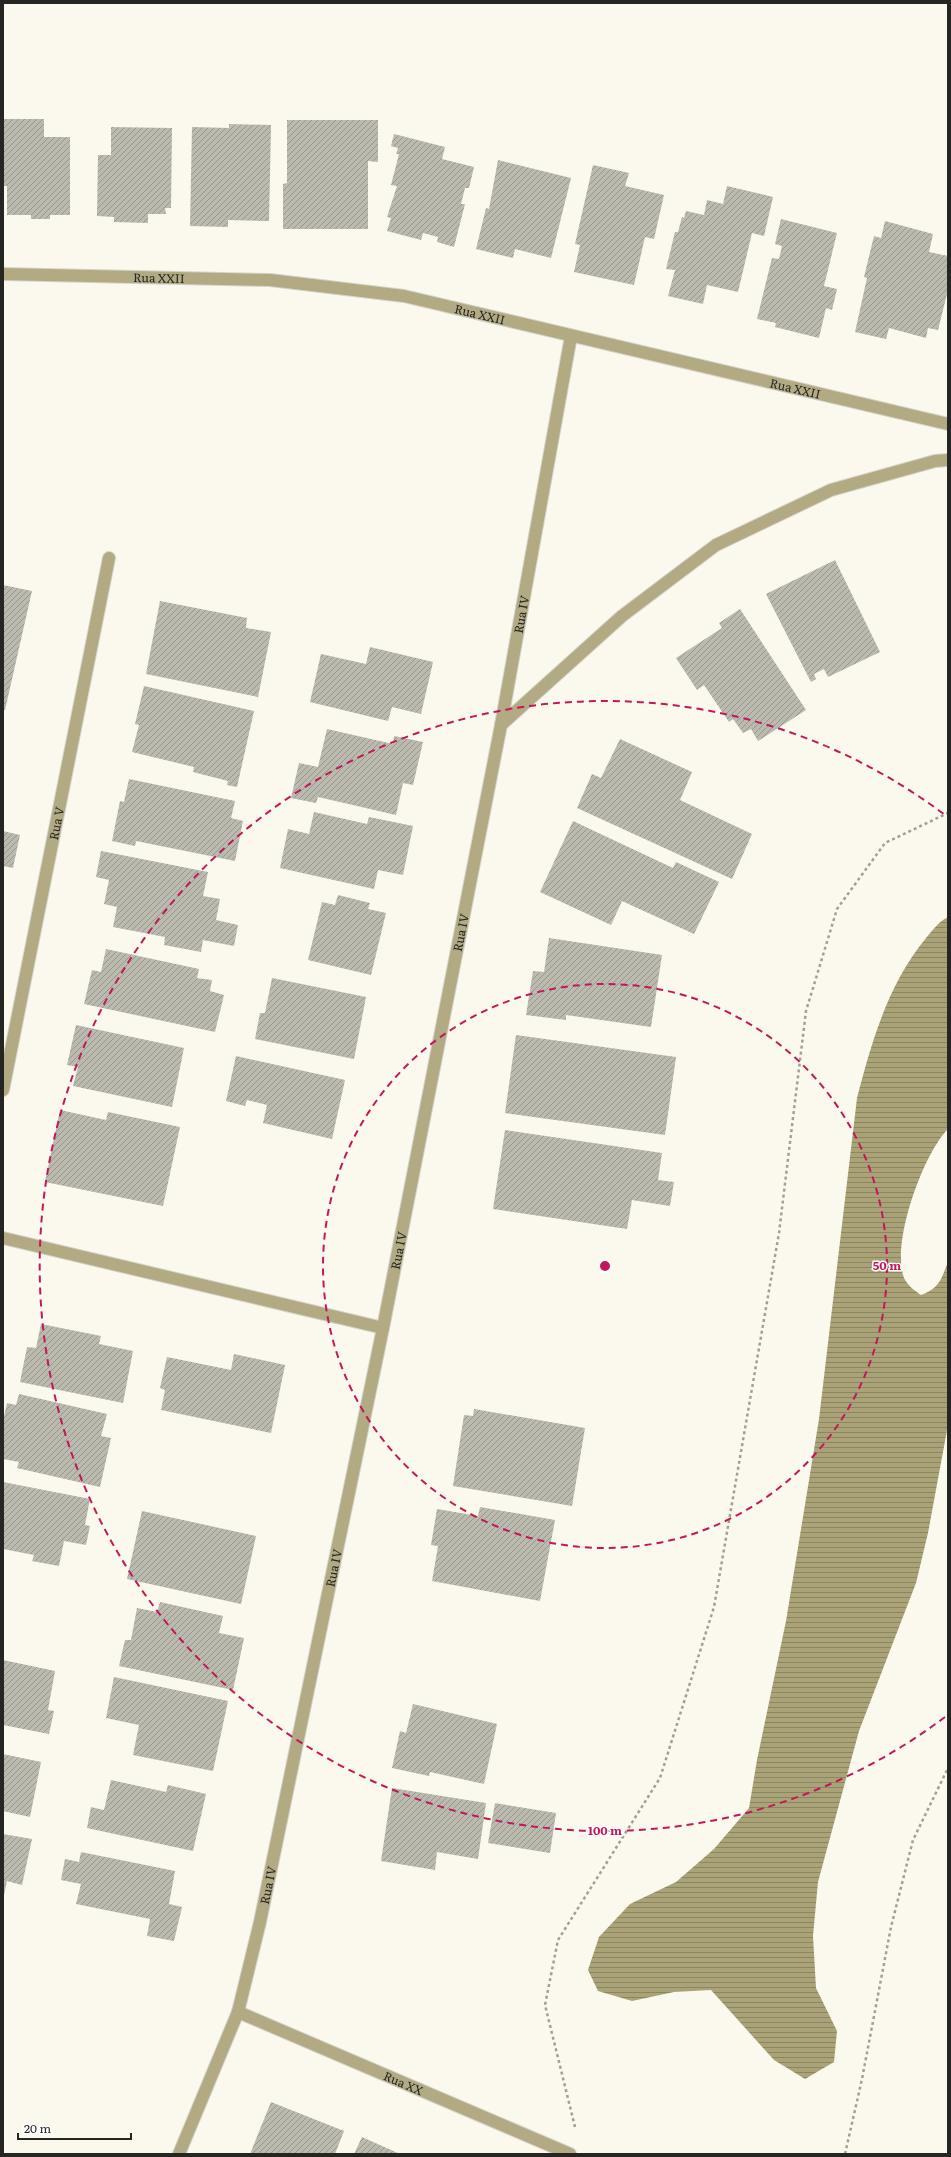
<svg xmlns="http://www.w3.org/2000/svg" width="951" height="2157" font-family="Literata,serif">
	<defs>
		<pattern id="water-rules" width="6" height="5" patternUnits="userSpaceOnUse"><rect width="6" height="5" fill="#aba378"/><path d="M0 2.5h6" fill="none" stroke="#8b8562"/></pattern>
		<pattern id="building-hatch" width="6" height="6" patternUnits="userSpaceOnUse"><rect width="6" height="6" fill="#bbbaaf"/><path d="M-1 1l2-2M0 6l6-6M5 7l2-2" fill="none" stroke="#98978e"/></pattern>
	</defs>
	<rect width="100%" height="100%" fill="#fbf9ee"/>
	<path fill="url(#water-rules)" d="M 948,917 L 948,1129 C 923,1154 891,1243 904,1278 C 908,1286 914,1290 921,1295 C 940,1288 941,1279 948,1262 L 948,1425 L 928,1533 L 916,1583 L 859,1731 L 818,1882 L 813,1936 L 816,1988 L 837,2031 L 834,2062 L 805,2079 L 774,2060 L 711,1990 L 674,1992 L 632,2001 L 598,1991 L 588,1970 L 599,1937 L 630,1904 L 676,1882 L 714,1849 L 749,1808 L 757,1760 L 786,1621 L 819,1419 L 857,1098 C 872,1041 888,984 926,938 C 933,930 938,922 948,917 Z"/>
	<path fill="url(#building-hatch)" d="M 3,119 L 44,119 L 44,137 L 70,137 L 70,215 L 50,215 L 50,219 L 31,219 L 31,215 L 7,215 L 7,186 L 3,186 Z
		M 287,120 L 378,120 L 378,162 L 368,161 L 368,229 L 283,229 L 283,184 L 287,183 Z
		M 229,124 L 271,125 L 269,221 L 228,220 L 228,227 L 190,226 L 192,127 L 229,128 Z
		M 111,127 L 172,128 L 171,208 L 165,208 L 166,214 L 148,214 L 148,223 L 114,222 L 114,217 L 97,216 L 98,155 L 111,155 Z
		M 394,134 L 445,147 L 442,159 L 474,167 L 469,188 L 465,188 L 461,204 L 465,204 L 454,247 L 437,242 L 438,237 L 423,233 L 421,240 L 387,231 L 391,218 L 387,217 L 397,186 L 391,185 L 399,154 L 396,154 L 398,148 L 391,146 Z
		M 498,160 L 571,178 L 551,258 L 515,249 L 513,258 L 476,249 L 486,208 L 489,209 Z
		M 593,165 L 629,173 L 625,186 L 664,195 L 654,239 L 645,237 L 634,285 L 574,272 L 580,245 L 575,244 Z
		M 727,186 L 773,197 L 764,236 L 752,233 L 738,292 L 707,285 L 703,304 L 668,296 L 675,270 L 666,269 L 675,232 L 678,232 L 682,217 L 684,218 L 686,211 L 704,215 L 707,200 L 723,204 Z
		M 781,219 L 837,233 L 824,286 L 837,289 L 832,310 L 826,308 L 819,338 L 775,327 L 776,323 L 757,319 L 772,258 L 779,259 L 782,246 L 775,244 Z
		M 885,221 L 933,234 L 929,252 L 948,256 L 948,290 L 938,330 L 928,328 L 926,338 L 889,328 L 886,339 L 855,332 L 867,278 L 864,277 L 874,236 L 881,238 Z
		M 835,560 L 880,652 L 828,677 L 824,669 L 814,674 L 816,679 L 811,682 L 766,594 Z
		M 3,585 L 32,591 L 5,710 L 3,709 Z
		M 160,601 L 247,618 L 246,628 L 271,632 L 258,697 L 146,674 Z
		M 740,609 L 806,710 L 758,741 L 751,729 L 743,733 L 733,719 L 729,722 L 704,685 L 697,690 L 676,658 L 722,628 L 719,623 Z
		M 370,647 L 433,662 L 421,714 L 392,707 L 388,721 L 310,702 L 321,654 L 366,664 Z
		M 144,686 L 254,711 L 237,787 L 227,785 L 228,781 L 193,772 L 194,767 L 132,752 L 139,725 L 135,724 Z
		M 327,729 L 393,744 L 394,736 L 423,742 L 413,785 L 403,783 L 396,815 L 318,797 L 316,803 L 291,798 L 299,763 L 318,767 Z
		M 620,739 L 692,772 L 680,800 L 752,834 L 732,879 L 577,808 L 592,774 L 601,778 Z
		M 129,779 L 235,801 L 231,818 L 243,821 L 235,861 L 136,841 L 135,846 L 112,841 L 120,801 L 124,802 Z
		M 314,812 L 367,824 L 369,817 L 413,826 L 403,875 L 378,870 L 374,889 L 280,868 L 288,829 L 309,834 Z
		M 573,821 L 673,868 L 676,862 L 719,882 L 694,934 L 622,901 L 611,925 L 540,892 Z
		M 3,831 L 20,835 L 13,868 L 3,866 Z
		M 101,851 L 208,872 L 203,896 L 220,899 L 216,920 L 238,925 L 234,946 L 203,940 L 201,952 L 164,945 L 165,937 L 113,927 L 117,907 L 104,904 L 109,880 L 96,877 Z
		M 338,895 L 370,903 L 368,909 L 386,913 L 371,975 L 308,960 L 322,902 L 335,905 Z
		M 549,938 L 662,955 L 651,1027 L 566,1015 L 566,1020 L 526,1015 L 533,971 L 544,972 Z
		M 106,949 L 199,969 L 197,978 L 212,980 L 210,991 L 224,995 L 215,1032 L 84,1004 L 92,970 L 101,972 Z
		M 272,978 L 366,997 L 354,1059 L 255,1039 L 260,1013 L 265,1013 Z
		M 76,1025 L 184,1048 L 172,1107 L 73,1086 L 78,1067 L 67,1065 Z
		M 516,1035 L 676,1057 L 665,1135 L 505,1113 Z
		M 236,1056 L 345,1080 L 332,1139 L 263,1123 L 267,1105 L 247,1100 L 245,1106 L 226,1101 Z
		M 60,1110 L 106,1120 L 108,1112 L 180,1127 L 163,1206 L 45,1182 Z
		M 505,1130 L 662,1153 L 658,1180 L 674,1182 L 670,1206 L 632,1200 L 627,1229 L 493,1209 Z
		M 41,1324 L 101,1336 L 99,1344 L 133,1351 L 123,1403 L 20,1382 L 27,1347 L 36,1348 Z
		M 234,1354 L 285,1365 L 271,1433 L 161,1410 L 165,1390 L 160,1388 L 167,1357 L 231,1370 Z
		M 19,1394 L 107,1414 L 101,1436 L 111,1438 L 100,1487 L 17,1468 L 19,1462 L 3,1459 L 3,1421 L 7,1403 L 16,1405 Z
		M 474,1409 L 585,1428 L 572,1506 L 453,1486 L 464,1415 L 473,1416 Z
		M 3,1482 L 90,1499 L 85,1525 L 90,1526 L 86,1545 L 64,1541 L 59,1566 L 32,1561 L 34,1555 L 3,1549 Z
		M 480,1507 L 555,1520 L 540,1601 L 432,1581 L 438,1546 L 431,1545 L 437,1509 L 478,1516 Z
		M 142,1511 L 256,1536 L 241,1604 L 127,1579 Z
		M 160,1602 L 223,1616 L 219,1633 L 244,1638 L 233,1690 L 119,1666 L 125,1640 L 131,1640 L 137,1608 L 157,1612 Z
		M 3,1660 L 55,1671 L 48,1710 L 54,1711 L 49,1734 L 3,1725 Z
		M 114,1677 L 228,1701 L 213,1771 L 133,1755 L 139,1725 L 106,1718 Z
		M 413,1704 L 497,1724 L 484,1784 L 430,1772 L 429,1776 L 392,1768 L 400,1731 L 406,1733 Z
		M 3,1754 L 41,1762 L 30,1817 L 3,1811 Z
		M 111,1780 L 166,1792 L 168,1785 L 206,1794 L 193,1851 L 87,1828 L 91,1807 L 104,1810 Z
		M 392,1788 L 486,1803 L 478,1859 L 437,1852 L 435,1870 L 381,1861 Z
		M 495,1803 L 556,1813 L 550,1853 L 488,1843 Z
		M 3,1834 L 32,1839 L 22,1885 L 7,1881 L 4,1895 Z
		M 81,1852 L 175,1871 L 169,1904 L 182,1907 L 174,1941 L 147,1936 L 150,1919 L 76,1904 L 81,1884 L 61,1880 L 65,1859 L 79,1862 Z
		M 271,2102 L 344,2131 L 335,2154 L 250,2154 Z
		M 362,2137 L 400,2154 L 354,2154 Z"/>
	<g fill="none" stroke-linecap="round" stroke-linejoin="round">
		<g stroke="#d4d3c9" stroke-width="14">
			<g id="minor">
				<path id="s1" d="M 3,274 L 270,280 L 404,296 L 948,424"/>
				<path d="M 501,725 L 622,616 L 716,545 L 831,490 L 935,461 L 948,460"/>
				<path id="s2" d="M 3,1090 L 109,558"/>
				<path d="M 3,1238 L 383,1328"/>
				<path id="s3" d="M 238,2012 L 570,2154"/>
				<path id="s4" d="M 179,2154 L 238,2012 L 260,1922 L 383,1328 L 501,725 L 571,336"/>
			</g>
		</g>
		<path stroke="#a19f97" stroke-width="2.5" stroke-dasharray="3 3" stroke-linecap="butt" d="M 575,2127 L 545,2005 L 558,1940 L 660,1778 L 714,1607 L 779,1233 L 806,1011 L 837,909 L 885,843 L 948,813
			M 845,2154 L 862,2079 L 891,1927 L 913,1840 L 948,1768"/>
		<use href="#minor" stroke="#b1aa83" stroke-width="12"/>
	</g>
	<g fill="none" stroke="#c2185b" stroke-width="2" stroke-dasharray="7 5">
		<circle cx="605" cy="1266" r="282"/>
		<path d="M945 1717A565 565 0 1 1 945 815"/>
	</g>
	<g text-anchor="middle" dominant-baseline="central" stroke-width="3" stroke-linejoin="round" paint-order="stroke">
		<g font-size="12" fill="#252521" stroke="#fff">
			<text stroke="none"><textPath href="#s1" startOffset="156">Rua XXII</textPath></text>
			<text stroke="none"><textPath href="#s1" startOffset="480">Rua XXII</textPath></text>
			<text stroke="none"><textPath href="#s1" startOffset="804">Rua XXII</textPath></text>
			<text stroke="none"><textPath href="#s4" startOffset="1580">Rua IV</textPath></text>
			<text stroke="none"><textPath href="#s2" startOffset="272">Rua V</textPath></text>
			<text stroke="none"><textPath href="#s4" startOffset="1256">Rua IV</textPath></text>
			<text stroke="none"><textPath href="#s4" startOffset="932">Rua IV</textPath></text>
			<text stroke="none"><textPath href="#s4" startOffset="608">Rua IV</textPath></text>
			<text stroke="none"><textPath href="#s4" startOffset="284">Rua IV</textPath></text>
			<text stroke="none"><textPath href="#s3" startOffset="180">Rua XX</textPath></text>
		</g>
	</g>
	<circle cx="605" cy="1266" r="6" fill="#c2185b" stroke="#fff" stroke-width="2"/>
	<g font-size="12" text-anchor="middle" font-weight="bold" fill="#c2185b" stroke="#fff" stroke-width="3" stroke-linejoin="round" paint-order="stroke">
		<text x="887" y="1270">50 m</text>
		<text x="605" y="1835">100 m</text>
	</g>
	<rect width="951" height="2157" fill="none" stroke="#252521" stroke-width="8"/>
	<path d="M18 2133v6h113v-6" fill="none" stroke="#252521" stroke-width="2"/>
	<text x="24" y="2133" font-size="12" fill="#252521" stroke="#ffffff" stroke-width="3" paint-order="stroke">20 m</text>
</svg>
